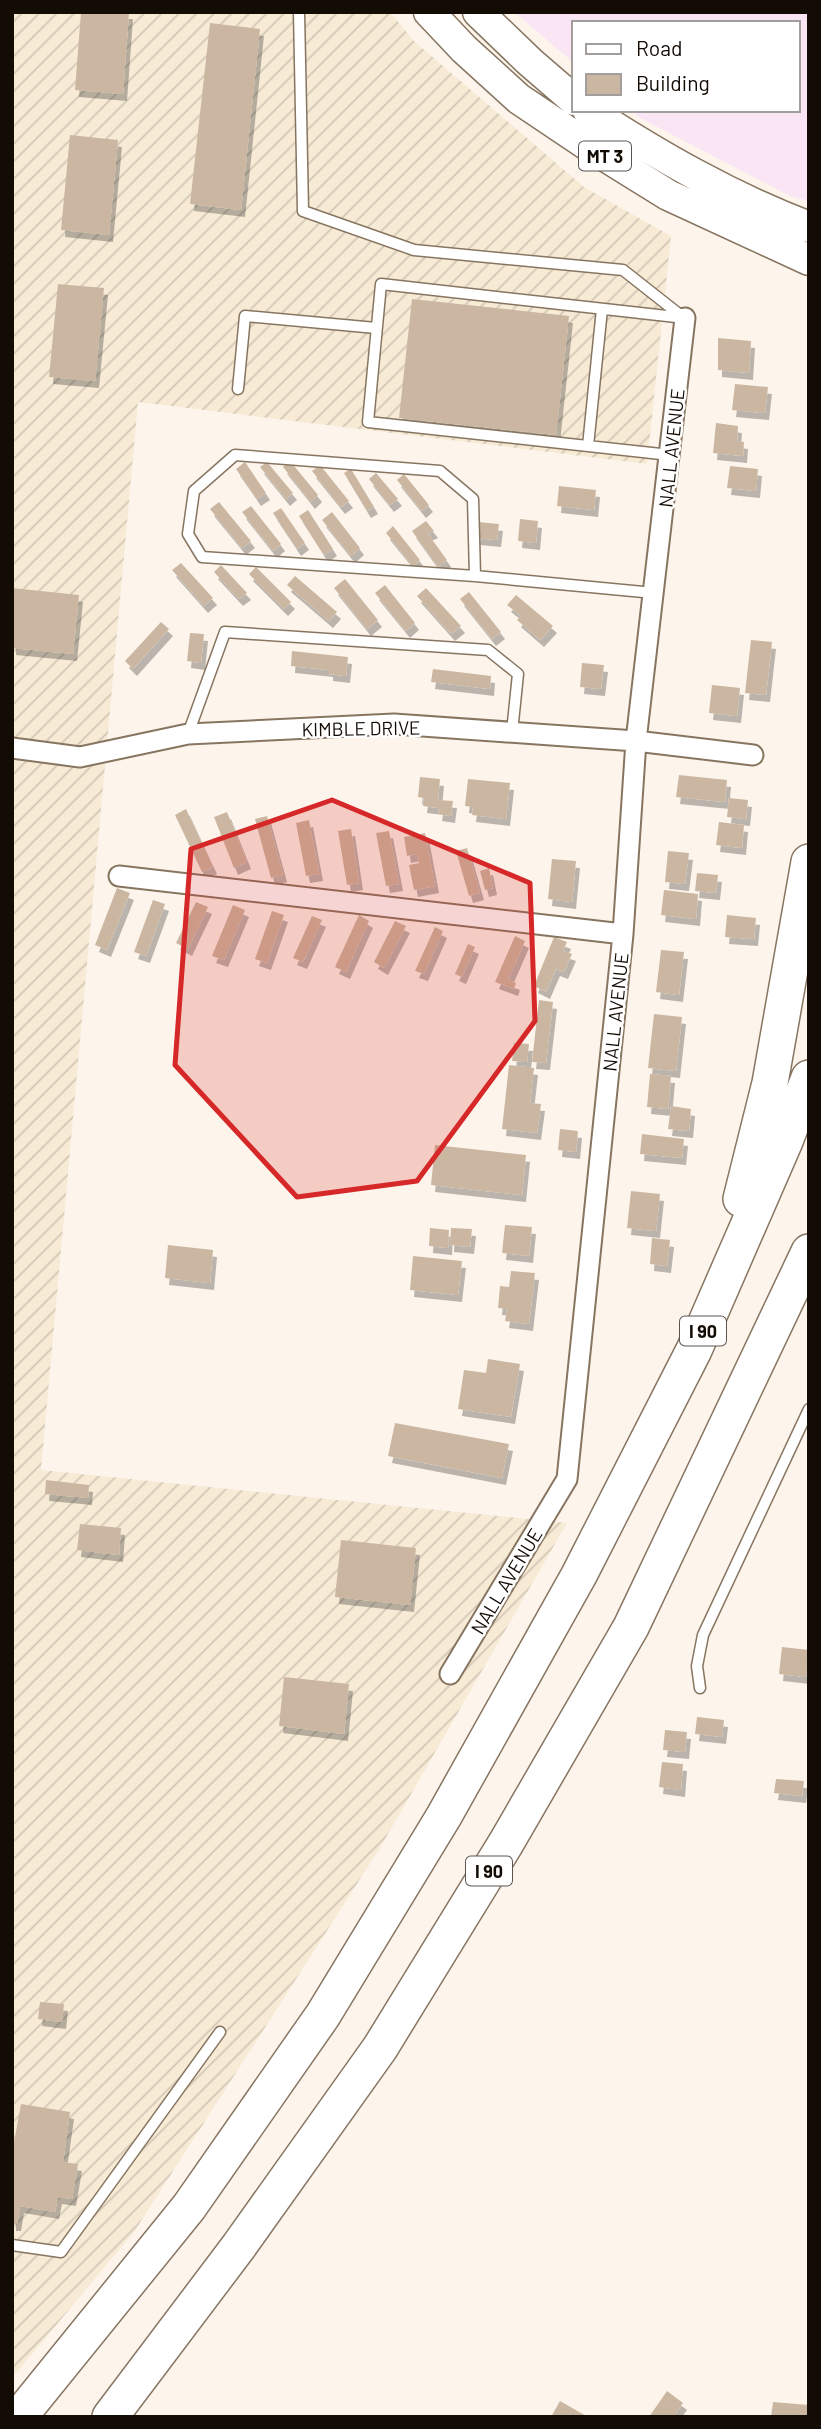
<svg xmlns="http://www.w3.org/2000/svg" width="821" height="2429" font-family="Barlow,sans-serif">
	<defs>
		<pattern id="industrial-furrows" width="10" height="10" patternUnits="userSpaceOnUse" patternTransform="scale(1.75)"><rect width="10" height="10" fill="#f7ebd6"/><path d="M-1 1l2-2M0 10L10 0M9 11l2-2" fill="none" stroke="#d3c8b6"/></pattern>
		<filter id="shadow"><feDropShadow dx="4" dy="7" stdDeviation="0" flood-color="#0004"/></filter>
	</defs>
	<rect width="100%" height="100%" fill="#fdf5ec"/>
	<path fill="#fae5f5" d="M 514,12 L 809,12 L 809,201 L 790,196 L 640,118 L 630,110 L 798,110 L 798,23 L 574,23 L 574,63 Z"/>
	<path fill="url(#industrial-furrows)" d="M 12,12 L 390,12 L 414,41 L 584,187 L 671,236 L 647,464 L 138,402 L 41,1470 L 567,1523 L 380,1848 L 134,2232 L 12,2378 Z"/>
	<path fill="#cbb7a1" filter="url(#shadow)" d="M 81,12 L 129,12 L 123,94 L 75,90 Z
		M 210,23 L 260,29 L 241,210 L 190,204 Z
		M 70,135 L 118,140 L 109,235 L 61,230 Z
		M 58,284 L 104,288 L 95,381 L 49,377 Z
		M 412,299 L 569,316 L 556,435 L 399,418 Z
		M 718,338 L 751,341 L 749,373 L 718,370 Z
		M 735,384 L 768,387 L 765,413 L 732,410 Z
		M 716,423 L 738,426 L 737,441 L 744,442 L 743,456 L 713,453 Z
		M 290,461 L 318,495 L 311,502 L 283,467 Z
		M 245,462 L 266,493 L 257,499 L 236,469 Z
		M 267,462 L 293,493 L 286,499 L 260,467 Z
		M 320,465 L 349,501 L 341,507 L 312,471 Z
		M 730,466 L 758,469 L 756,491 L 727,488 Z
		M 351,469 L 374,507 L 367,511 L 344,473 Z
		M 376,473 L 398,499 L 390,505 L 369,479 Z
		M 404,474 L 429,505 L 422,511 L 397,480 Z
		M 559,486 L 596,490 L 594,510 L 557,506 Z
		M 219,502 L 251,541 L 242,548 L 210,509 Z
		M 251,506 L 281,544 L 273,551 L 242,512 Z
		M 281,508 L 305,543 L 297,549 L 273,513 Z
		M 308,510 L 333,549 L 324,555 L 299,516 Z
		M 332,512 L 360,548 L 351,556 L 322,520 Z
		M 520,519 L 538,521 L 536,543 L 518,541 Z
		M 426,521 L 434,531 L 428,534 L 447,560 L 438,567 L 412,531 Z
		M 478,522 L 499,524 L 497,540 L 476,538 Z
		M 393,526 L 420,560 L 413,566 L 386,533 Z
		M 181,563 L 213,598 L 204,606 L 172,570 Z
		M 221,565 L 247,593 L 239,599 L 214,572 Z
		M 256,567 L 291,602 L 284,609 L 249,574 Z
		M 295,576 L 337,612 L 329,621 L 287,585 Z
		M 345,579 L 378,620 L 367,629 L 334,588 Z
		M 385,585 L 415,623 L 406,631 L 375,593 Z
		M 12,588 L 79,595 L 73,654 L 12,648 Z
		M 426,588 L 461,626 L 451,634 L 417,596 Z
		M 469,592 L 501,632 L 492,639 L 460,599 Z
		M 516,595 L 553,626 L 540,640 L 517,620 L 521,616 L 507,605 Z
		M 161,622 L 169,629 L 133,669 L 125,661 Z
		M 190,633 L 204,634 L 201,663 L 187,661 Z
		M 751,640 L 772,642 L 766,695 L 745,693 Z
		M 292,651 L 348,657 L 346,676 L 329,674 L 329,670 L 291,666 Z
		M 582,663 L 604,665 L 601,689 L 580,687 Z
		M 433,669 L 491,676 L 490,689 L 431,682 Z
		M 712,685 L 740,688 L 737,716 L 709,713 Z
		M 679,775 L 727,780 L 725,802 L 676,797 Z
		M 420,777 L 440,779 L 438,800 L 453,801 L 451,816 L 438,814 L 439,808 L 423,806 L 424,798 L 418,797 Z
		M 468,779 L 510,783 L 506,819 L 472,815 L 473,807 L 465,806 Z
		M 729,798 L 748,800 L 746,819 L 727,817 Z
		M 186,809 L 213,867 L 202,872 L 175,815 Z
		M 227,812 L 247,862 L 234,868 L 214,817 Z
		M 267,816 L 283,875 L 271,878 L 255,819 Z
		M 309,820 L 319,874 L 306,876 L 296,823 Z
		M 719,822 L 744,825 L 742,848 L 716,845 Z
		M 351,829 L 359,883 L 347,885 L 338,831 Z
		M 389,831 L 399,884 L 386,886 L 376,833 Z
		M 425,833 L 435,886 L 414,890 L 409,865 L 419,863 L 417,854 L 407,856 L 404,837 Z
		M 467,848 L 480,893 L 469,896 L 456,851 Z
		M 668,851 L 689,853 L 685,884 L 665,882 Z
		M 552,859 L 576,861 L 572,902 L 548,899 Z
		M 489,868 L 493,888 L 485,890 L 480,871 Z
		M 697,873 L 718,875 L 716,893 L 695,891 Z
		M 117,888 L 130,893 L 107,950 L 95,945 Z
		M 664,890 L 698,894 L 696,919 L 661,915 Z
		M 153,900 L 165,904 L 146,956 L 134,952 Z
		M 196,902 L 208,907 L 188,949 L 176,943 Z
		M 233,905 L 245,910 L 224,960 L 212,956 Z
		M 272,911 L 284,915 L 267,963 L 255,959 Z
		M 359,915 L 369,921 L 346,972 L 335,967 Z
		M 727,915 L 756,918 L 754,939 L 725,937 Z
		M 312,916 L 322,920 L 303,962 L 293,958 Z
		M 395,921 L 406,926 L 384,968 L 374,962 Z
		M 435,927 L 443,931 L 424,974 L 415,971 Z
		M 515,936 L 525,941 L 508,980 L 516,983 L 514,989 L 495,982 Z
		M 554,937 L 567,942 L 563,951 L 572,954 L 564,972 L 556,969 L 546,992 L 534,986 Z
		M 468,944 L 475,947 L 462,977 L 455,974 Z
		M 661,950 L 684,952 L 679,995 L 656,992 Z
		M 539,1000 L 553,1002 L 546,1063 L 532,1062 Z
		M 654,1014 L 682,1017 L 676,1071 L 648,1068 Z
		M 514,1043 L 529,1044 L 527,1062 L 512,1061 Z
		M 509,1065 L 534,1068 L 530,1103 L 541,1104 L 537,1133 L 502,1129 Z
		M 650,1074 L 671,1076 L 668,1109 L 647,1107 Z
		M 671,1106 L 691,1109 L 689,1131 L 668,1129 Z
		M 560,1129 L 578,1131 L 576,1152 L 558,1150 Z
		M 642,1134 L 684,1139 L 682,1158 L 640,1154 Z
		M 435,1145 L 526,1155 L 522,1195 L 431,1185 Z
		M 631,1191 L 660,1194 L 656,1231 L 627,1228 Z
		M 505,1225 L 532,1227 L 529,1256 L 502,1253 Z
		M 430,1228 L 449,1230 L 448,1248 L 429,1246 Z
		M 451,1228 L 472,1229 L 470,1247 L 450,1245 Z
		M 652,1238 L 670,1240 L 667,1266 L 650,1264 Z
		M 168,1245 L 213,1250 L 210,1283 L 165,1278 Z
		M 413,1256 L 462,1261 L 458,1295 L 410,1290 Z
		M 511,1271 L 535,1273 L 529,1324 L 505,1321 L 507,1309 L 498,1308 L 500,1286 L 509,1287 Z
		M 488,1359 L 520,1364 L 511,1417 L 458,1409 L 464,1370 L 486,1373 Z
		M 395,1423 L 509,1444 L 502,1478 L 388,1456 Z
		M 46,1480 L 89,1485 L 88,1498 L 45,1494 Z
		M 80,1524 L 121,1528 L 119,1555 L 77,1550 Z
		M 341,1540 L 416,1548 L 410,1605 L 335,1597 Z
		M 782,1647 L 809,1650 L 806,1677 L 779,1674 Z
		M 284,1677 L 349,1684 L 344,1734 L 279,1726 Z
		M 697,1717 L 724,1720 L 722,1737 L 695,1734 Z
		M 665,1730 L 687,1732 L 685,1752 L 663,1750 Z
		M 662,1762 L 683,1764 L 681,1790 L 659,1787 Z
		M 776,1779 L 804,1781 L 802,1796 L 774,1793 Z
		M 40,2002 L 64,2004 L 62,2022 L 38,2019 Z
		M 21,2104 L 70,2112 L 63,2162 L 78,2164 L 72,2199 L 58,2197 L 55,2212 L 20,2206 L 17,2224 L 12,2224 L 12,2153 Z
		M 667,2391 L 683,2403 L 673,2417 L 649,2417 Z
		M 560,2401 L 588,2417 L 551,2417 Z
		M 773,2402 L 809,2405 L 809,2417 L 771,2417 Z"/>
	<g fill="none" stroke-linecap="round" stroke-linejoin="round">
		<g stroke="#877560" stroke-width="13">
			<path id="service" d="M 299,12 L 303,211 L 414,250 L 623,270 L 684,318
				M 238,389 L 245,316 L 376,328
				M 588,446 L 602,309
				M 670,455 L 368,422 L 381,284 L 685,318
				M 475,576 L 473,499 L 440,471 L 235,455 L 194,491 L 188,534 L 202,557 L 475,576 L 654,593
				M 188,734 L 225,632 L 488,650 L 518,674 L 512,732
				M 700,1688 L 697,1666 L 703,1635 L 809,1409
				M 12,2245 L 61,2252 L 220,2032"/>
		</g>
		<g stroke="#877560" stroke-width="23">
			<path id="minor" d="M 12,748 L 80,757 L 188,734 L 394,724 L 636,741 L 753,755
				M 119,876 L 623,934
				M 450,1674 L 567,1479 L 623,934 L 636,741 L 685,318"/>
		</g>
		<g stroke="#877560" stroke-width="33">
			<path id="primary" d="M 429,12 L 464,49 L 519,99 L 589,146 L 668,195 L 809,260
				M 478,12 L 530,62 L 574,100
				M 588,110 C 659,156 730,197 809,227"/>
		</g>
		<g stroke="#877560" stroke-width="38">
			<path id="motorway" d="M 741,1199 L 770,1083 L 809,862
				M 19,2417 L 189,2207 L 323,2015 L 444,1816 L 579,1575 L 694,1350 L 785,1141 L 809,1078
				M 110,2417 L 239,2246 L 380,2048 L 506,1843 L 631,1627 L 809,1252"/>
		</g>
		<use href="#service" stroke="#fff" stroke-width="10"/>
		<use href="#minor" stroke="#fff" stroke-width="19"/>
		<use href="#primary" stroke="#fff" stroke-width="30"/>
		<use href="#motorway" stroke="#fff" stroke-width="35"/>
	</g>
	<path fill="#d62828" fill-opacity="0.2" stroke="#d62828" stroke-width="5" stroke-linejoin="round" d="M 332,800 L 530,883 L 535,1021 L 417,1181 L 297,1197 L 175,1065 L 191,849 Z"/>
	<g text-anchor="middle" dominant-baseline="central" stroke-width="5" stroke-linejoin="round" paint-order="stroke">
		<g fill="#fff" stroke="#5a5550" stroke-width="2">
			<rect x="579" y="141.5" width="52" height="29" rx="5"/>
			<rect x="680" y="1316.5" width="46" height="29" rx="5"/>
			<rect x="466" y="1856.5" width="46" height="29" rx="5"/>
		</g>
		<g font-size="18" font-weight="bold" fill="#130c05">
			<text x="605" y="156">MT 3</text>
			<text x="703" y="1331">I 90</text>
			<text x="489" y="1871">I 90</text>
		</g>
		<g font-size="19" fill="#130c05" stroke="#fff">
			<text transform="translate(671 448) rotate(-84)">NALL AVENUE</text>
			<text transform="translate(361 728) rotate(-1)">KIMBLE DRIVE</text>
			<text transform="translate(615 1012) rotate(-84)">NALL AVENUE</text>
			<text transform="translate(506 1581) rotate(-59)">NALL AVENUE</text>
		</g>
	</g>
	<rect width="821" height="2429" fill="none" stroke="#130c05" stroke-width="28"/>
	<rect x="572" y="21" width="228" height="91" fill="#ffffff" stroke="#a19e9b" stroke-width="2"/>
	<rect x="586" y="44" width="35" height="10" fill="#ffffff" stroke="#a19e9b" stroke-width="2"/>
	<text x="636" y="56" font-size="21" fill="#130c05">Road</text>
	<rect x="586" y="74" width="35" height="21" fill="#cbb7a1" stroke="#a19e9b" stroke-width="2"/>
	<text x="636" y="91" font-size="21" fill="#130c05">Building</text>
</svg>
